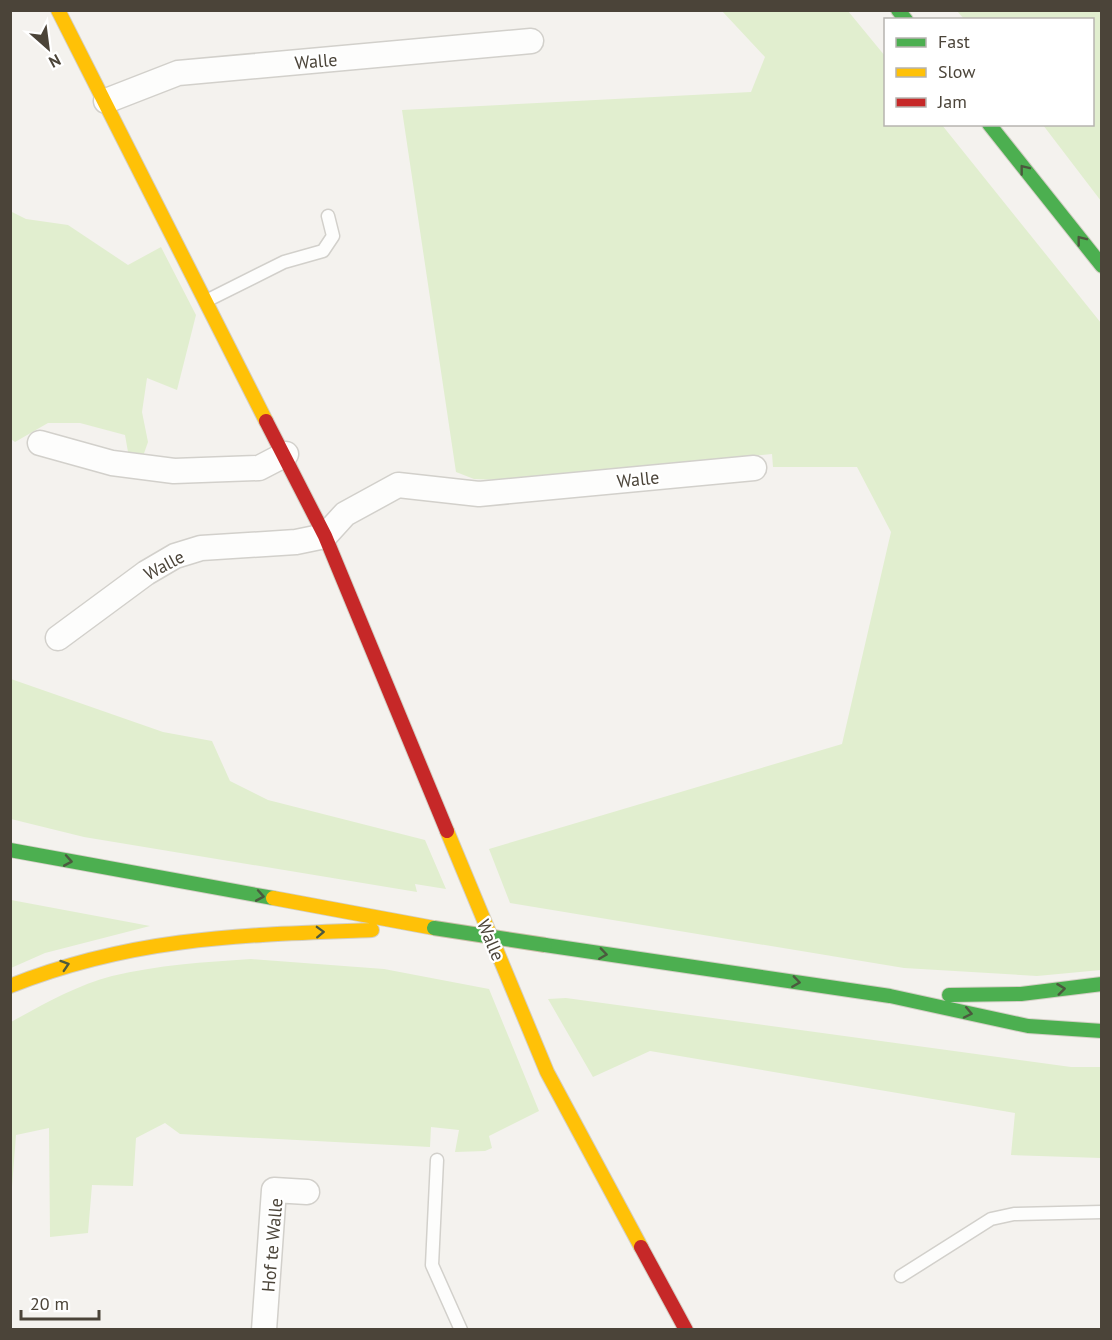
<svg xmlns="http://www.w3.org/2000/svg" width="1112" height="1340" font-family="'PT Sans',sans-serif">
	<rect width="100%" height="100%" fill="#f4f2ee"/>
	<path fill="#e1eecf" d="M 722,11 L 848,11 L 885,56 L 886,124 L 942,125 L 1101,323 L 1101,970 L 1037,976 L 904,968 L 510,903 L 489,849 L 842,744 L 891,532 L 857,467 L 773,467 L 772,454 L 519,481 L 474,479 L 456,472 L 402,110 L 751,92 L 765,57 Z
		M 957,11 L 1101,11 L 1101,201 L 1043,125 L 1092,124 L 1092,20 L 964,19 Z
		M 10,211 L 26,219 L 68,225 L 128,265 L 161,247 L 196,315 L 177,390 L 147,378 L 142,412 L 148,442 L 142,459 L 128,452 L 125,435 L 80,423 L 48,423 L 15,442 L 11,439 Z
		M 11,679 L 163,732 L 212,741 L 230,781 L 268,800 L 425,840 L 446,889 L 415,884 L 417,892 L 84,837 L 11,819 Z
		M 11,900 L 150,926 L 45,953 L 11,968 Z
		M 251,959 L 384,969 L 489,989 L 539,1111 L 489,1136 L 492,1148 L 485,1151 L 455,1152 L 459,1130 L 431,1127 L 430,1147 L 180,1134 L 165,1123 L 136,1138 L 133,1186 L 92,1185 L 88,1233 L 50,1237 L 49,1128 L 16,1135 L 11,1200 L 11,1022 C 42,1005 77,985 112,976 C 158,965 204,962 251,959 Z
		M 566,998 L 1071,1067 L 1101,1067 L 1101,1158 L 1011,1155 L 1015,1113 L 650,1051 L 593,1077 L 548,999 Z"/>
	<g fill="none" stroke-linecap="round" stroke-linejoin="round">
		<g stroke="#d2d0cb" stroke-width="15">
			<path id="lane" d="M 206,301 L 284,262 L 323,251 L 333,236 L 328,216
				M 437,1160 L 432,1265 L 461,1330
				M 901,1276 L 991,1219 L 1014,1214 L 1102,1212"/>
		</g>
		<g stroke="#d2d0cb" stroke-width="27">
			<path id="street" d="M 106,101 L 178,73 L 531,41
				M 40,443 L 112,463 L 174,471 L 259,468 L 286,454
				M 58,638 L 146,573 L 175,556 L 201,548 L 296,542 L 325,536 L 345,514 L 398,485 L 479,494 L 754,468
				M 264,1330 L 274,1190 L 307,1192"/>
		</g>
		<g stroke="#d3cfc5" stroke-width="16">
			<path id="fast" d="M 898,10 L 906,20
				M 989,124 L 1102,266
				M 10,850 L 273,898
				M 545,945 L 890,996 L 1028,1026 L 1102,1031
				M 949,995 L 1021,994 L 1102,984"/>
		</g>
		<g stroke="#d3cfc5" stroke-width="16">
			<path id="slow" d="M 58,10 L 266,421
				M 447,831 L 547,1072 L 641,1247
				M 273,898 L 434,928
				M 10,986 C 133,937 242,935 372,930"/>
		</g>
		<g stroke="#d3cfc5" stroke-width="16">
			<path id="jam" d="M 266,421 L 325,536 L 447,831
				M 641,1247 L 686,1330"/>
		</g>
		<use href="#lane" stroke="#fdfdfc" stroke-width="12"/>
		<use href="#street" stroke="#fdfdfc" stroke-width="24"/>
		<use href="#fast" stroke="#4caf50" stroke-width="14"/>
		<use href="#slow" stroke="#ffc107" stroke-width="14"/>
		<use href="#jam" stroke="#c62828" stroke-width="14"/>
		<g stroke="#ccbfa9" stroke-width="16" stroke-linecap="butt">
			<path id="fast-bridge" d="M 434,928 L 545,945"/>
		</g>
		<use href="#fast-bridge" stroke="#4caf50" stroke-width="14"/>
	</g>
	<defs><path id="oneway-chevron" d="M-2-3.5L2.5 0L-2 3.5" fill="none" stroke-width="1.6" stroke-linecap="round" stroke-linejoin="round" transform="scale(1.5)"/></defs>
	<g stroke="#4b593e">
		<use href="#oneway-chevron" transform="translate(1024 169) rotate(-128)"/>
		<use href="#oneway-chevron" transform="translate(1081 240) rotate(-128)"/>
		<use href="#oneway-chevron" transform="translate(68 861) rotate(10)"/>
		<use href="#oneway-chevron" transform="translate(260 896) rotate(10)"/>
		<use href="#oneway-chevron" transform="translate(320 932) rotate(-2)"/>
		<use href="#oneway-chevron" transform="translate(603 954) rotate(8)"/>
		<use href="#oneway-chevron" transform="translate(65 965) rotate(-18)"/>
		<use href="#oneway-chevron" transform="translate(796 982) rotate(8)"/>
		<use href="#oneway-chevron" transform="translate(1061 989) rotate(-7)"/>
		<use href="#oneway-chevron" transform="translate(968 1013) rotate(12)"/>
	</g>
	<g text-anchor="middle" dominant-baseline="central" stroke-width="4.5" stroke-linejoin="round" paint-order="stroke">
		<g font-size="18" fill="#4b4439" stroke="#fff">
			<text transform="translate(316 61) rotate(-5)">Walle</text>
			<text transform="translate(638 479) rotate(-6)">Walle</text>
			<text transform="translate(164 565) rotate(-28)">Walle</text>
			<text transform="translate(491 940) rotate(67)">Walle</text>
			<text transform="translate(272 1245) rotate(-85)">Hof te Walle</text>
		</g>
	</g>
	<rect width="1112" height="1340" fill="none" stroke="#4b4439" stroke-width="24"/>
	<rect x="884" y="18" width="210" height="108" fill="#ffffff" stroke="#b7b4b0" stroke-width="1.5"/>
	<rect x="896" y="38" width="30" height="9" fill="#4caf50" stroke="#b7b4b0" stroke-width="1.5"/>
	<text x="938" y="48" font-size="18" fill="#4b4439">Fast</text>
	<rect x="896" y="68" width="30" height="9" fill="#ffc107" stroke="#b7b4b0" stroke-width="1.5"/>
	<text x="938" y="78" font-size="18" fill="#4b4439">Slow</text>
	<rect x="896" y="98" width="30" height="9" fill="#c62828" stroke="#b7b4b0" stroke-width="1.5"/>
	<text x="938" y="108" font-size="18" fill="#4b4439">Jam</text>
	<g transform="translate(48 48) rotate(152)" stroke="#ffffff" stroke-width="4.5" paint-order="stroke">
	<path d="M0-4.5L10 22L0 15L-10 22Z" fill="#4b4439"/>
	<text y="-9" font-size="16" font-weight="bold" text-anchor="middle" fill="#4b4439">N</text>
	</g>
	<path d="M21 1310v9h78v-9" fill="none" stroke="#4b4439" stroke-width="3"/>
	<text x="30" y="1310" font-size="18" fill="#4b4439" stroke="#ffffff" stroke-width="4.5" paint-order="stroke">20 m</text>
</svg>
